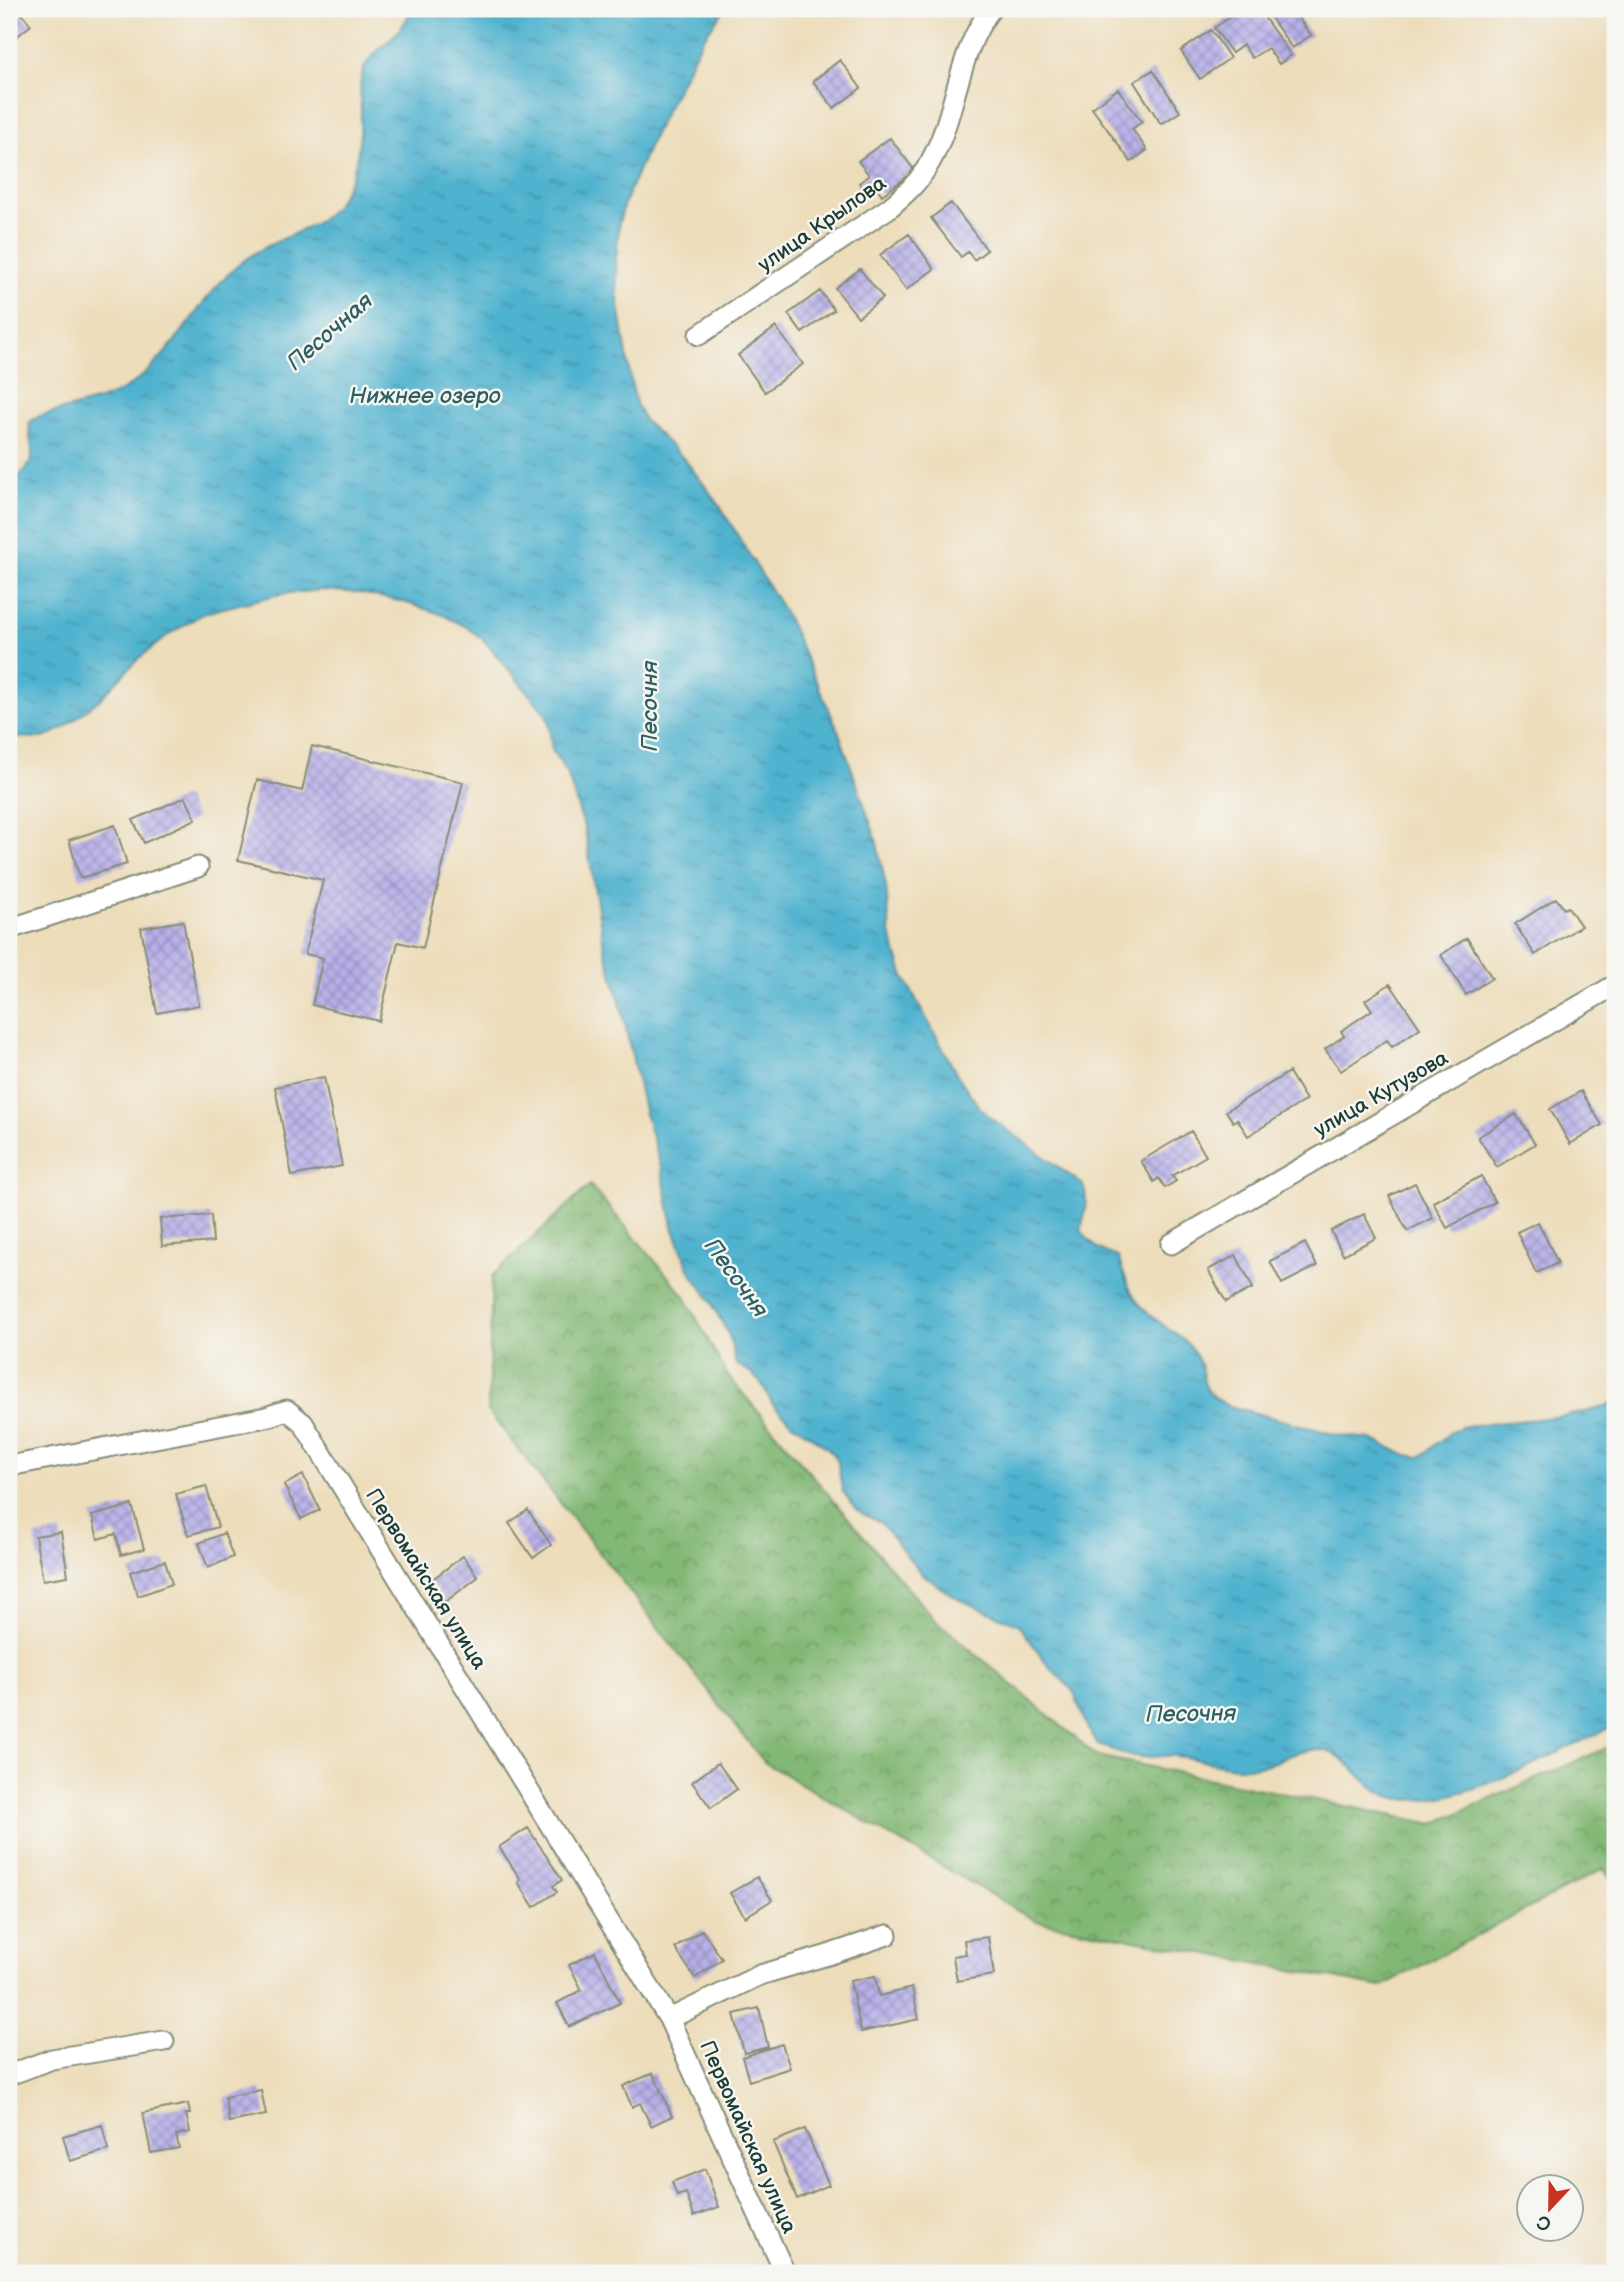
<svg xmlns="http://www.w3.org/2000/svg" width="1624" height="2282" font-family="'Balsamiq Sans',sans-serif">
	<defs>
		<pattern id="forest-crowns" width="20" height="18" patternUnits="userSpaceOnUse" patternTransform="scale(1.75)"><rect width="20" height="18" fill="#82b874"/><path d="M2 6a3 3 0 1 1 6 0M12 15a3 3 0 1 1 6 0" fill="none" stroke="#6a9760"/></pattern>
		<pattern id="water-ripples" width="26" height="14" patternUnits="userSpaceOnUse" patternTransform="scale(1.75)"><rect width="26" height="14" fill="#50b2cf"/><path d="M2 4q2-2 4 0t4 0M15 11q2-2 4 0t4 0" fill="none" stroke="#4292a9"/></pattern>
		<pattern id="building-cross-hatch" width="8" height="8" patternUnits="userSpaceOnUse" patternTransform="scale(1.75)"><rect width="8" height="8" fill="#b7afe9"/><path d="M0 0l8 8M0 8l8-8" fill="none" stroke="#9490be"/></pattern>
	</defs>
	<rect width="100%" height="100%" fill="#f6f6f2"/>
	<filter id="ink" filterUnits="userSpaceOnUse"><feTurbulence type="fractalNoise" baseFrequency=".0143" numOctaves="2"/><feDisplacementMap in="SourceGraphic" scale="14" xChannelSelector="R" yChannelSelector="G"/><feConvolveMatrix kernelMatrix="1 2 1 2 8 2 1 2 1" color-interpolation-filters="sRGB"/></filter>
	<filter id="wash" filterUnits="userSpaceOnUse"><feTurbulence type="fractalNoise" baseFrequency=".00686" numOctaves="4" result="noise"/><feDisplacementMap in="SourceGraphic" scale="28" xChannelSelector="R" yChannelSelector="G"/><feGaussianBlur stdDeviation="1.57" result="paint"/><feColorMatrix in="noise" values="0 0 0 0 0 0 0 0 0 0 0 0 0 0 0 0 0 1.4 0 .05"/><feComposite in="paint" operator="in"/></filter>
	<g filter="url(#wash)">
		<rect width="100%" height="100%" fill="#edddbb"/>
		<path fill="url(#forest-crowns)" stroke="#507a54" stroke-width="2" d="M 590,1185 L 684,1295 L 727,1375 L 934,1619 L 1097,1756 L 1434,1824 L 1615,1744 L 1615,1885 L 1604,1868 L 1381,1987 L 1036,1921 L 764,1762 L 488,1411 L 492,1276 Z"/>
		<path fill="url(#water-ripples)" stroke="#387882" stroke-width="2" d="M 411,9 L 725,9 L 703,38 L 655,132 L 624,203 L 619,224 L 616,258 L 617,293 L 631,381 L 636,404 L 644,420 L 685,460 L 718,503 L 786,615 L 837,727 L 876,839 L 886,886 L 890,933 L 904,977 L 956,1073 L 979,1107 L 991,1118 L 1083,1185 C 1089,1200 1085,1214 1081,1230 C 1091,1246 1101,1251 1118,1257 C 1124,1274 1129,1293 1141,1306 C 1157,1325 1185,1334 1197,1357 C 1209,1381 1195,1388 1226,1405 L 1337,1435 L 1371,1439 L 1405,1455 L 1421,1457 L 1452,1431 L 1462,1427 C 1503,1420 1582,1420 1615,1402 L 1615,1725 C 1561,1750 1445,1818 1386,1795 C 1359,1785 1347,1746 1311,1750 C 1295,1751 1280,1761 1265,1765 C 1229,1772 1210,1760 1176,1756 C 1164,1755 1151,1758 1139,1757 C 1125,1755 1111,1749 1098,1745 L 1087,1727 L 1073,1691 L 1048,1665 L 1018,1624 L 965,1602 L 941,1588 L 920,1572 L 880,1522 L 862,1514 L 851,1503 L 842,1490 L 838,1463 L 830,1450 L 790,1421 L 773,1405 L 761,1383 L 750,1372 L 736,1364 L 729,1335 L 710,1300 L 689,1269 L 673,1227 L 661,1167 L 644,1110 L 620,1002 L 604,946 L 585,830 L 567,773 L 552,750 L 549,724 L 545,713 L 484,640 L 465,626 L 441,614 L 404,602 L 360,593 L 322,590 L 280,594 L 204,613 L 167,636 L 137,660 L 100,699 L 64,728 L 43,738 L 9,737 L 9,486 C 16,479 28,469 31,461 C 35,449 27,435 30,422 L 40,416 C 66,408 103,402 126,388 C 174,358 198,297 241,263 C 266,242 308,232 329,213 C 338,204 344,193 349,182 C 359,161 360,136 361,114 C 361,99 358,80 365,66 C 378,44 403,36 411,9 Z"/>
		<g id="blocks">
			<path fill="url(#building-cross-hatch)" d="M 9,9 L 18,9 L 31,25 L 9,43 Z
				M 1242,9 L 1258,9 L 1291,55 L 1279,64 L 1268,48 L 1252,58 L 1243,45 L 1232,53 L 1214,28 Z
				M 1265,9 L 1292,9 L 1311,35 L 1292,48 Z
				M 1211,30 L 1230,58 L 1200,79 L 1181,51 Z
				M 840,60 L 861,88 L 834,108 L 813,81 Z
				M 1153,70 L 1180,112 L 1161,124 L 1134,82 Z
				M 1118,89 L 1142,122 L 1132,129 L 1147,150 L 1131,162 L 1092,108 Z
				M 890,138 L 915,171 L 882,195 L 876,186 L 866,193 L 859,183 L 869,175 L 858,161 Z
				M 951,203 L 987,250 L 974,260 L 968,252 L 961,257 L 931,218 Z
				M 909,234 L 934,269 L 906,290 L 880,255 Z
				M 860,269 L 883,298 L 858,317 L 835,288 Z
				M 820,291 L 834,310 L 802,333 L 788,314 Z
				M 776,327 L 803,364 L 765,392 L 738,355 Z
				M 312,746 L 463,782 L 423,948 L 398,942 L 379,1021 L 312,1005 L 323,958 L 305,954 L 323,880 L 238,860 L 257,780 L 302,791 Z
				M 185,797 L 196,819 L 144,843 L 133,820 Z
				M 115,825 L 127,864 L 80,878 L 69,840 Z
				M 1556,898 L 1564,909 L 1568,907 L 1581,926 L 1535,955 L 1515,924 Z
				M 183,921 L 199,1005 L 157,1013 L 141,928 Z
				M 1467,938 L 1492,978 L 1466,995 L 1441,955 Z
				M 1390,984 L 1420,1028 L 1392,1047 L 1387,1040 L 1341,1071 L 1325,1049 L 1344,1036 L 1341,1031 L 1372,1010 L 1365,1000 Z
				M 1289,1072 L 1306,1100 L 1248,1136 L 1237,1119 L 1233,1122 L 1226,1111 Z
				M 324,1077 L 342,1166 L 292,1176 L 275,1087 Z
				M 1581,1091 L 1602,1125 L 1570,1144 L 1550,1109 Z
				M 1516,1114 L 1535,1144 L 1497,1167 L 1478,1137 Z
				M 1191,1131 L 1206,1156 L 1172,1176 L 1176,1181 L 1165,1188 L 1159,1178 L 1154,1182 L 1141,1161 Z
				M 1481,1176 L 1495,1202 L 1447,1228 L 1433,1202 Z
				M 1415,1183 L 1433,1218 L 1407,1231 L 1389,1196 Z
				M 1364,1214 L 1376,1238 L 1343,1255 L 1331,1231 Z
				M 211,1215 L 213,1242 L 162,1246 L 160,1219 Z
				M 1538,1222 L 1558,1263 L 1536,1273 L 1517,1232 Z
				M 1305,1243 L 1317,1266 L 1282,1284 L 1270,1261 Z
				M 1236,1255 L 1253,1288 L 1226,1302 L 1208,1270 Z
				M 303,1475 L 320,1510 L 301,1519 L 284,1485 Z
				M 206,1486 L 218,1527 L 188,1535 L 176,1494 Z
				M 132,1505 L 144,1549 L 121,1555 L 116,1534 L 98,1539 L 92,1516 Z
				M 528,1510 L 551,1545 L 533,1558 L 509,1523 Z
				M 61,1532 L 68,1576 L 43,1580 L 35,1536 Z
				M 224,1533 L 233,1557 L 208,1568 L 199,1543 Z
				M 463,1556 L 478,1577 L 445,1602 L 430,1581 Z
				M 165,1561 L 172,1584 L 138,1596 L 130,1572 Z
				M 718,1763 L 737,1789 L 711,1808 L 692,1782 Z
				M 528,1828 L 562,1880 L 553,1886 L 557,1892 L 534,1907 L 518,1882 L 521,1880 L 499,1847 Z
				M 757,1877 L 772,1900 L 745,1917 L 730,1893 Z
				M 702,1930 L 722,1959 L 695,1978 L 675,1948 Z
				M 988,1937 L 994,1975 L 957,1981 L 953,1956 L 966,1954 L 964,1940 Z
				M 595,1952 L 620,2003 L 569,2027 L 557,2003 L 582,1990 L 569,1965 Z
				M 875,1976 L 879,1996 L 912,1988 L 919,2019 L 861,2032 L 850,1981 Z
				M 759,2008 L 768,2047 L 744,2053 L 734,2014 Z
				M 782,2044 L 790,2068 L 749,2081 L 742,2057 Z
				M 653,2073 L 672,2116 L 651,2126 L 640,2103 L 632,2107 L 623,2086 Z
				M 261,2090 L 266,2115 L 229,2122 L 225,2097 Z
				M 188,2104 L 190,2114 L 186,2114 L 190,2132 L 176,2135 L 179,2148 L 151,2153 L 143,2113 Z
				M 102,2125 L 108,2150 L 70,2161 L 63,2136 Z
				M 805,2129 L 829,2185 L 797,2199 L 773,2142 Z
				M 705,2169 L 719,2207 L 694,2216 L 686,2193 L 677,2196 L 672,2182 Z"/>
		</g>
	</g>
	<g filter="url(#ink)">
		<use href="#blocks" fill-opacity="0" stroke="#868d78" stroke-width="2"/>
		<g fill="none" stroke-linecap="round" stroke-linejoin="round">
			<g stroke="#868d78" stroke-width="23">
				<path id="minor" d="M 699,335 L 889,208 C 903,196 916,185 926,169 C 957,121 955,55 991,9
					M 9,929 L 198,867
					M 1171,1244 L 1615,985
					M 9,1466 L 266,1417 L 287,1410 L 303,1423 L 669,2019 L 785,2273
					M 669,2019 L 760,1975 L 828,1955 L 887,1935
					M 9,2075 L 52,2059 L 164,2041"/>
			</g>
			<use href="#minor" stroke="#fff" stroke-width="19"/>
		</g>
	</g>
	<g text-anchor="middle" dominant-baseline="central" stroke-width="5" stroke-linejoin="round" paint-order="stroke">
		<g font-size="21" fill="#1f3d34" stroke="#f6f6f2">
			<text transform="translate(822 224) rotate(-35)">улица Крылова</text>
			<text transform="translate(1381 1094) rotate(-30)">улица Кутузова</text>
			<text transform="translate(426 1579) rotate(58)">Первомайская улица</text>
			<text transform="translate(748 2137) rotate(66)">Первомайская улица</text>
		</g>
		<g font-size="23" font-style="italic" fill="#2e6062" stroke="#f6f6f2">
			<text transform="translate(330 332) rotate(-41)">Песочная</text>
			<text x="425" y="396">Нижнее озеро</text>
			<text transform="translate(650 706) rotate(-90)">Песочня</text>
			<text transform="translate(736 1278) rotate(54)">Песочня</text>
			<text transform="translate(1191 1714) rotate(-1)">Песочня</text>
		</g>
	</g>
	<rect width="1624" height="2282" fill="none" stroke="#f6f6f2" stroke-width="35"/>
	<g transform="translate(1550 2208) rotate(202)"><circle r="33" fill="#f6f6f2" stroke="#a0aca6" stroke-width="2"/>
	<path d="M0-5L12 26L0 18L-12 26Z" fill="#c8321e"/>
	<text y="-10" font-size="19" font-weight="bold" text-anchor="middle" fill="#1f3d34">С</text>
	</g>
</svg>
